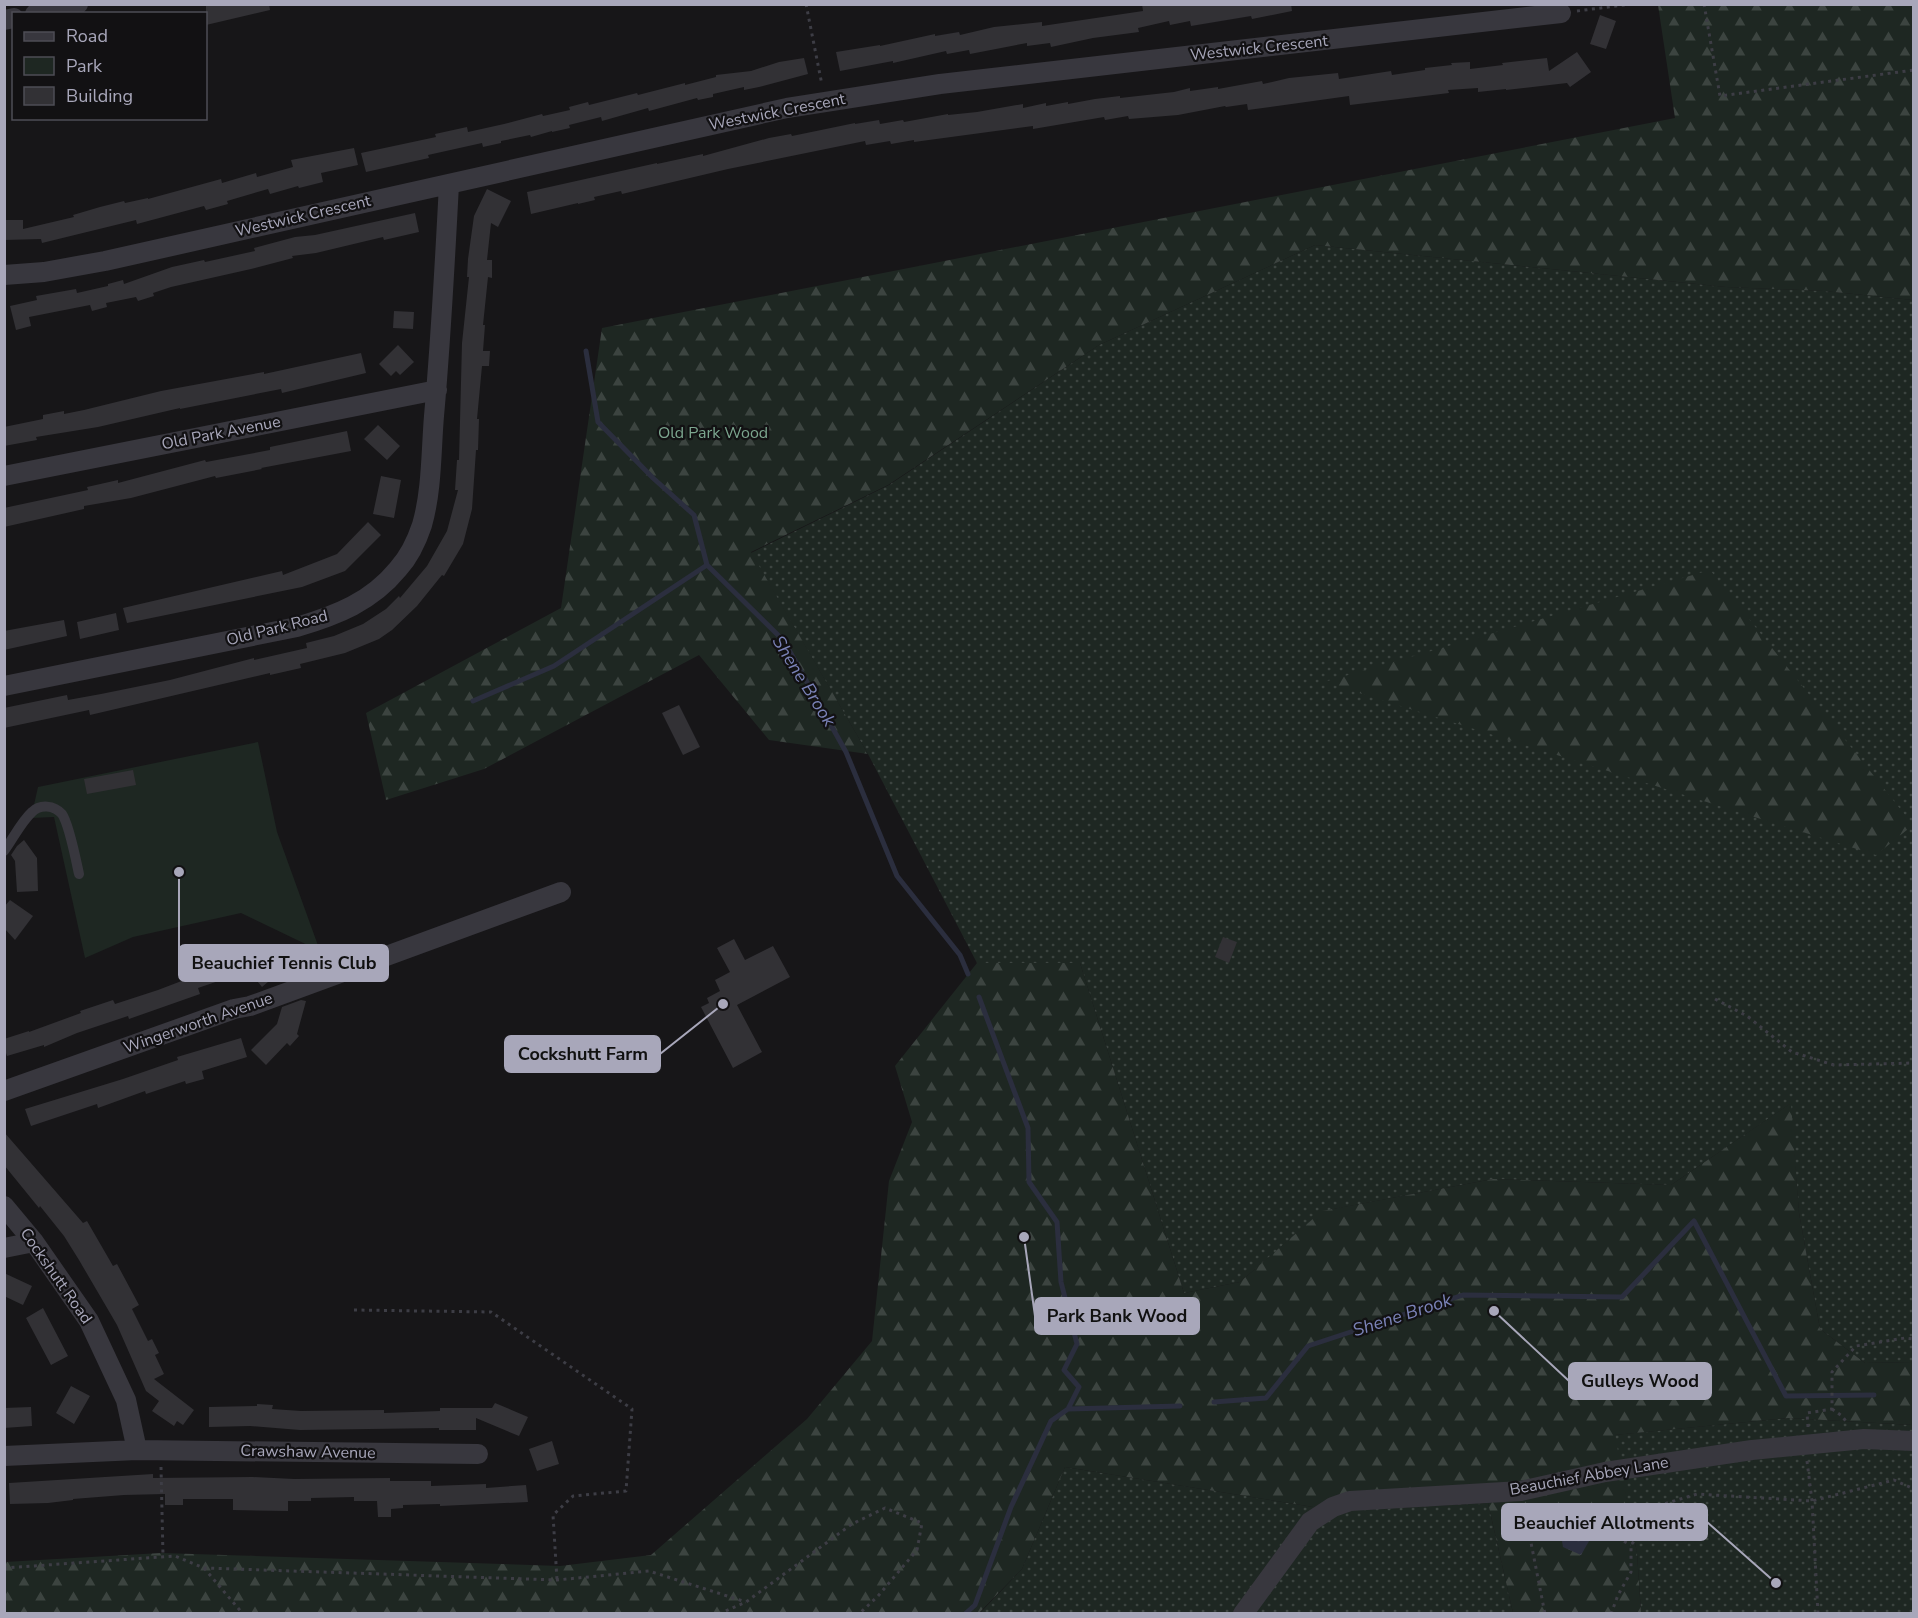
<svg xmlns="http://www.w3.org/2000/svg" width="1918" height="1618" font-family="'Nunito Sans',sans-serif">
	<defs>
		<pattern id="grass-dots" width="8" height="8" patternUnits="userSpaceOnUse" patternTransform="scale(1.5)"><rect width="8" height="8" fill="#1e2722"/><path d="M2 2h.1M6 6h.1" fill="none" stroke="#3c4440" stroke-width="1.8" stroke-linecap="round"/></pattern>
		<pattern id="forest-firs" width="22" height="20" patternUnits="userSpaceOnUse" patternTransform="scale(1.5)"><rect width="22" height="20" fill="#1e2722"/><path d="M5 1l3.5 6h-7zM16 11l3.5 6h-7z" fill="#3c4440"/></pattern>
		<pattern id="water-waves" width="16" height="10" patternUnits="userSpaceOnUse" patternTransform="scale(1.5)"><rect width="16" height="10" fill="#2b2e3e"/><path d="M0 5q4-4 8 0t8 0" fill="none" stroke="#474958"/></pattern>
	</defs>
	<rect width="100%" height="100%" fill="#171618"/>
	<path fill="url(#grass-dots)" d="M 1315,245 L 1726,287 L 1824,291 L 1913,300 L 1913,1362 L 1865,1363 L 1820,1329 L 1799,1213 L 1790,1104 L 1671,1185 L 1493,1179 L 1323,1211 L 1240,1282 L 1184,1293 L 1080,963 L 977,963 L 868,754 L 751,553 L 889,485 L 1099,345 Z
		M 1788,1418 L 1913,1425 L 1913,1613 L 1641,1613 L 1637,1553 L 1614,1435 Z
		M 1065,1467 L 1338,1511 L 1488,1503 L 1513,1613 L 979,1614 L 1022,1569 Z"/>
	<path fill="url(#forest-firs)" d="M 1658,5 L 1913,5 L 1913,300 L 1824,291 L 1726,287 L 1315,245 L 1099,345 L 888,485 L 751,552 L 868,754 L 769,740 L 699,655 L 484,769 L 386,800 L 366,713 L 561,608 L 602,328 L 1675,118 Z
		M 1710,570 L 1913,825 L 1876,855 L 1324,682 Z
		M 977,963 L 1080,963 L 1184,1293 L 1240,1282 L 1322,1211 L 1493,1179 L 1671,1185 L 1791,1103 L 1799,1213 L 1820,1329 L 1865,1363 L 1913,1362 L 1913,1425 L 1788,1418 L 1615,1435 L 1637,1553 L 1641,1613 L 1513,1613 L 1488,1503 L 1338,1511 L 1065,1467 L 1022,1569 L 979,1613 L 5,1614 L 5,1562 L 161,1553 L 560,1566 L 651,1555 L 807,1419 L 872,1341 L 889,1181 L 912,1122 L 895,1066 Z"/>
	<path fill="#1e2722" d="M 258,742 L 277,832 L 320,951 L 241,913 L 133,937 L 85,958 L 54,817 L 31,818 L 38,787 Z"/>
	<path fill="url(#water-waves)" d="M 1575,1507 L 1588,1513 L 1596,1529 L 1581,1555 L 1563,1547 L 1559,1523 Z"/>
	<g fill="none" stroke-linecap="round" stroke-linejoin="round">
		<path stroke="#2b2e3e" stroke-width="5" d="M 586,351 L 598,422 L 653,478 L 694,515 L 707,565 L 784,641 L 846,752 L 897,876 L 960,955 L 968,974
			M 473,701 L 554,666 L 707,565
			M 979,997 L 1028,1128 L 1029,1182 L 1057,1222 L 1061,1282 L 1077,1344 L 1064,1370 L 1079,1387 L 1068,1409
			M 1214,1402 L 1266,1398 L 1308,1346 L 1463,1295 L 1622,1297 L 1694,1221 L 1786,1396 L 1874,1395
			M 965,1614 L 975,1605 L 1011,1507 L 1051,1421 L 1068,1409 L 1180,1406"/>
	</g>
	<path fill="#323135" d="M 206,4 L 269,4 L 270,10 L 206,25 Z
		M 1142,4 L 1291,4 L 1292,11 L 1252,19 L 1251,16 L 1191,26 L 1190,21 L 1170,25 L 1169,21 L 1138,28 L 1139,32 L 1093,38 L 1051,47 L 1050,43 L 1027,46 L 1027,43 L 970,54 L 969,50 L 947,54 L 946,51 L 893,63 L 893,61 L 840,71 L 836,52 L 880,45 L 880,46 L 935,34 L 935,36 L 959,32 L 960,35 L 994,27 L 1042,22 L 1042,26 L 1143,11 Z
		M 1600,15 L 1616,21 L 1606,49 L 1590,44 Z
		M 1577,52 L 1591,72 L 1570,87 L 1567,83 L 1506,90 L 1506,89 L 1478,92 L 1478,88 L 1448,90 L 1449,93 L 1350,105 L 1349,96 L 1248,110 L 1247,104 L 1226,107 L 1225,106 L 1178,115 L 1129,119 L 1128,116 L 1105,120 L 1104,117 L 1033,129 L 1033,126 L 914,142 L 914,140 L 891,144 L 890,141 L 866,145 L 865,141 L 728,169 L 622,194 L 621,191 L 594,197 L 595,200 L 578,204 L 578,203 L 531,214 L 527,192 L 657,163 L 657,164 L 703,154 L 703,156 L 769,138 L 791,134 L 792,136 L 855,123 L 855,124 L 879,120 L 880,124 L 903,120 L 904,122 L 948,114 L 948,115 L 977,112 L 1023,104 L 1023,108 L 1046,103 L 1046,106 L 1068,102 L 1068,104 L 1095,99 L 1120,96 L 1120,98 L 1174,92 L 1190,88 L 1190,91 L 1218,87 L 1218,89 L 1262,81 L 1263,84 L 1289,78 L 1338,73 L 1339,79 L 1391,71 L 1392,75 L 1425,70 L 1425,68 L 1452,65 L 1451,63 L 1470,62 L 1470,69 L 1503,65 L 1502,63 L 1547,58 L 1549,71 Z
		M 804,58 L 808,74 L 759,87 L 744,90 L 744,87 L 713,94 L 713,97 L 698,100 L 697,98 L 649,111 L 648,108 L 602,121 L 601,117 L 569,125 L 570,128 L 552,132 L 552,131 L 531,137 L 530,135 L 501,141 L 501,143 L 483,147 L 482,143 L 428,155 L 429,158 L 366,172 L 361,153 L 436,137 L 435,134 L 467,127 L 468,132 L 504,124 L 542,114 L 543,116 L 570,110 L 569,107 L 588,102 L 589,105 L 637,93 L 638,95 L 685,83 L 685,85 L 716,77 L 716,75 L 751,71 L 779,62 Z
		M 354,148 L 358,165 L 321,173 L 323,182 L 299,188 L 298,186 L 270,194 L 268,189 L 227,201 L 228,204 L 206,210 L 204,206 L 137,224 L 136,220 L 42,243 L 41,239 L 4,240 L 4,220 L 23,220 L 23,229 L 74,217 L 73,215 L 100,207 L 124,201 L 125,203 L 148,198 L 148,199 L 221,179 L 222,183 L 256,173 L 257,177 L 293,167 L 291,160 Z
		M 487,189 L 511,201 L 498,227 L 491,223 L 487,260 L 492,260 L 492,278 L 488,277 L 483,325 L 485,325 L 483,351 L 490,351 L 489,366 L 482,366 L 477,419 L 479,419 L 478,450 L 476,450 L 472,509 L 463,544 L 444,576 L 442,575 L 417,606 L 392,630 L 379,639 L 345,653 L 300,664 L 301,668 L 270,675 L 270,673 L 90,715 L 89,710 L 4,728 L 4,708 L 67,695 L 68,700 L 101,694 L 170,680 L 254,658 L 254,660 L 307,648 L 306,643 L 334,636 L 363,624 L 386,609 L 399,596 L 400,598 L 427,566 L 447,531 L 458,490 L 455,490 L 457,460 L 459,460 L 462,343 L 469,277 L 467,277 L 468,259 L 474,216 Z
		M 415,213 L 419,232 L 384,240 L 383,237 L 316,253 L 292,256 L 293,258 L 251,269 L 171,287 L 153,293 L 154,296 L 138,301 L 136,297 L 106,303 L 107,307 L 92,311 L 90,305 L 29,317 L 31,326 L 16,330 L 10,306 L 37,300 L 36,296 L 76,289 L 77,293 L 108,286 L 108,284 L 123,280 L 124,284 L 172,267 L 204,260 L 205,262 L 255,251 L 254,248 L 295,237 L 315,235 Z
		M 394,311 L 414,312 L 413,329 L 393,328 Z
		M 398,345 L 414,362 L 400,375 L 396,371 L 391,376 L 379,364 Z
		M 361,353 L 366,373 L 282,393 L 281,389 L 180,409 L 180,408 L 98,427 L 36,437 L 37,440 L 4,446 L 4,427 L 43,419 L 43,415 L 64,411 L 64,414 L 84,410 L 161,391 L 264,372 L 264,374 Z
		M 378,425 L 400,446 L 387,460 L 364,439 Z
		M 347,431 L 351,451 L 261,468 L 262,469 L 216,478 L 215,476 L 131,498 L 84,506 L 84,509 L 4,527 L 4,508 L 88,490 L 87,487 L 118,480 L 118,483 L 205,460 L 206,462 L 270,450 L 270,447 Z
		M 381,476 L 401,480 L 394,518 L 373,514 Z
		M 368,522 L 381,535 L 345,571 L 302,587 L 127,623 L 123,608 L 282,571 L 283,575 L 337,554 Z
		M 116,613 L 119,630 L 80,639 L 77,622 Z
		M 64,620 L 67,636 L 4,650 L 4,631 Z
		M 679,705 L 700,747 L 683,755 L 662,713 Z
		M 133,770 L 136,785 L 87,794 L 84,779 Z
		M 24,840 L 37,858 L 38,891 L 17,892 L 15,861 L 11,855 L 17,846 Z
		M 10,900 L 33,916 L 15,940 L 4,928 L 4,907 Z
		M 1223,937 L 1237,942 L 1229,963 L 1215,957 Z
		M 734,939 L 745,960 L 773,946 L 790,977 L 737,1005 L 762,1052 L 733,1068 L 701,1007 L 709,1003 L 707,998 L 720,991 L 715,980 L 730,972 L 717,948 Z
		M 260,952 L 275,971 L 275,976 L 262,987 L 244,965 Z
		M 229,956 L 236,975 L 198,988 L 200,994 L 129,1019 L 128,1016 L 77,1033 L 44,1047 L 44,1045 L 7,1056 L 4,1047 L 4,1039 L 29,1031 L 29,1032 L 81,1013 L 80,1011 L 113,1000 L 115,1004 L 158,990 L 205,972 L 203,965 Z
		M 301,1000 L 306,1001 L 297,1034 L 299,1036 L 290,1046 L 287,1043 L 266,1065 L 251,1050 L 277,1024 L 282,1007 Z
		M 241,1038 L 247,1057 L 202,1071 L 204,1079 L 186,1084 L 185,1081 L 146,1094 L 145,1091 L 98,1108 L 97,1104 L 31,1126 L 25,1109 L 123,1079 L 178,1060 L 177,1057 Z
		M 4,1132 L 83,1223 L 87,1221 L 113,1266 L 117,1264 L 139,1305 L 132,1309 L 148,1341 L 152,1339 L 159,1353 L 155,1355 L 164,1374 L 154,1379 L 194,1410 L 183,1425 L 177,1421 L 174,1426 L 152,1411 L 159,1401 L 146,1391 L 117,1325 L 79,1260 L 64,1236 L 40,1206 L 39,1208 L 4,1165 Z
		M 4,1273 L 32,1286 L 23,1305 L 4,1296 Z
		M 43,1308 L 68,1356 L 51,1365 L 26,1318 Z
		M 71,1386 L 90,1396 L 74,1424 L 56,1413 Z
		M 495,1403 L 528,1417 L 519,1436 L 476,1418 L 476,1430 L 439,1430 L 439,1428 L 300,1430 L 250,1426 L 209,1427 L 209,1407 L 257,1406 L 257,1404 L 273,1405 L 272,1409 L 301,1411 L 384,1410 L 384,1413 L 440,1411 L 440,1408 L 492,1408 Z
		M 31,1407 L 32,1426 L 4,1428 L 4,1408 Z
		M 552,1441 L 559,1464 L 537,1471 L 529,1449 Z
		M 153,1474 L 153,1478 L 253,1477 L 294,1479 L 390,1478 L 390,1481 L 431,1481 L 431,1486 L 486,1484 L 486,1488 L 526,1485 L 528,1502 L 440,1506 L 440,1504 L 403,1505 L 403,1508 L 391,1509 L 391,1517 L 378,1517 L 377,1501 L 354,1501 L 354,1497 L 311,1498 L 311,1501 L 288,1501 L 288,1511 L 233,1510 L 233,1499 L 183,1499 L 183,1505 L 165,1505 L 165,1494 L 124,1495 L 73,1499 L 73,1500 L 48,1503 L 10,1504 L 9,1483 Z"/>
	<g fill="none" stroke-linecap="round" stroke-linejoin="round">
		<path stroke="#3d3d45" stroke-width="3" stroke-dasharray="3 4.5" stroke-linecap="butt" d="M 806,4 L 822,85
			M 1704,4 L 1720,96 L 1914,70
			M 1577,11 L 1632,4
			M 1715,999 L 1747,1016 L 1792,1052 L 1834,1065 L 1914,1063
			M 354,1310 L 491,1312 L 632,1409 L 626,1491 L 573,1496 L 553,1515 L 557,1580
			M 1832,1409 L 1842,1416 L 1848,1424
			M 1808,1427 L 1807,1413 L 1832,1409 L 1832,1372 L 1856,1346 L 1905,1338 L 1914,1339
			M 1807,1461 L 1812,1501 L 1818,1614
			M 161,1467 L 163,1556
			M 1524,1507 L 1545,1614
			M 1604,1531 L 1631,1545
			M 4,1568 L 175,1556 L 204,1568 L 557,1580 L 649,1571 L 746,1602
			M 204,1568 L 243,1614
			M 719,1614 L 746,1602 L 852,1524 L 885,1508 L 922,1523 L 917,1550 L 878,1596 L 859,1614
			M 1611,1614 L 1618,1595 L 1631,1572 L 1631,1545 L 1664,1504 L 1697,1494 L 1812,1501 L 1894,1480 L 1914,1489"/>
		<path stroke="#38373e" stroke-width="10" d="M 4,851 C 13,839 21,822 32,812 C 40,804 54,805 62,814 C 69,824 76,860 79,874"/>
		<path stroke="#38373e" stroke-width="20" d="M 35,14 L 78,4
			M 4,20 L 14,18
			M 4,275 L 44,272 L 105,261 L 787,108 L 940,84 L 1561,13
			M 4,476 L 437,390
			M 4,686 L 297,627 C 337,615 371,602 398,569 C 409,557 417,540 422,525 C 432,490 431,452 434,416 C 441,339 445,261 449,184
			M 4,1091 L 234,1009 L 250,1006 L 561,892
			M 4,1206 L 34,1242 L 89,1321 L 126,1400 L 137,1450
			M 4,1248 L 34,1242
			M 4,1456 L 137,1450 L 478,1454
			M 1243,1614 L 1310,1522 L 1333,1507 L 1350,1501 L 1521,1491 L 1605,1472 L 1752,1450 L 1864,1439 L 1914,1441"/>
	</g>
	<g text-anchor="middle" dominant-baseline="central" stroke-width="4.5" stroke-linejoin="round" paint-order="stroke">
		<g font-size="16" fill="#a8a7ba" stroke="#121113">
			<text transform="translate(1259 48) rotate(-6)">Westwick Crescent</text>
			<text transform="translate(777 112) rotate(-11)">Westwick Crescent</text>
			<text transform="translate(303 216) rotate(-13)">Westwick Crescent</text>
			<text transform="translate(221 433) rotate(-11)">Old Park Avenue</text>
			<text transform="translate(277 628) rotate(-14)">Old Park Road</text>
			<text transform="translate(198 1023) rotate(-19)">Wingerworth Avenue</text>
			<text transform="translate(56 1276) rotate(55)">Cockshutt Road</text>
			<text transform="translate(308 1452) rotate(1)">Crawshaw Avenue</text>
			<text transform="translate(1589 1476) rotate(-10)">Beauchief Abbey Lane</text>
		</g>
		<g font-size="16" fill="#7ca68f" stroke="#121113">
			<text x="713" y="433">Old Park Wood</text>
		</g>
		<g font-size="18" font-style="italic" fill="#7b83b8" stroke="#121113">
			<text transform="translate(804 681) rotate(58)">Shene Brook</text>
			<text transform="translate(1402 1315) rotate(-18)">Shene Brook</text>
		</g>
	</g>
	<path fill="none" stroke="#a8a7ba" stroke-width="2" d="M179 872L179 963M723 1004L660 1054M1024 1237L1035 1316M1494 1311L1569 1381M1776 1583L1707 1522"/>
	<g fill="#a8a7ba" stroke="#121113" stroke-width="2">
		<circle cx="179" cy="872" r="6"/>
		<circle cx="723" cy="1004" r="6"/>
		<circle cx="1024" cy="1237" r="6"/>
		<circle cx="1494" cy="1311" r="6"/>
		<circle cx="1776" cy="1583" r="6"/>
	</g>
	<g fill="#a8a7ba" stroke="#a8a7ba" stroke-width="2">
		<rect x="179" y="945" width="209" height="36" rx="6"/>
		<rect x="505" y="1036" width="155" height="36" rx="6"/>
		<rect x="1035" y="1298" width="164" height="36" rx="6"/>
		<rect x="1569" y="1363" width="142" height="36" rx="6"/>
		<rect x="1502" y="1504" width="205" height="36" rx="6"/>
	</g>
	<g font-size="18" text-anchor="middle" font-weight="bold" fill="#111">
		<text x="284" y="969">Beauchief Tennis Club</text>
		<text x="583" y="1060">Cockshutt Farm</text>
		<text x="1117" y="1322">Park Bank Wood</text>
		<text x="1640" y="1387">Gulleys Wood</text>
		<text x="1604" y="1529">Beauchief Allotments</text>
	</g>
	<rect width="1918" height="1618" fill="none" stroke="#a8a7ba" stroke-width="12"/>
	<rect x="12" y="12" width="195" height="108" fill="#121113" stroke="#4e4d56" stroke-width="1.5"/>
	<rect x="24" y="32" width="30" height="9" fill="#38373e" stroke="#4e4d56" stroke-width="1.5"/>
	<text x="66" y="42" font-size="18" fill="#a8a7ba">Road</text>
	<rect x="24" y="57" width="30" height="18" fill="#1e2722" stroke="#4e4d56" stroke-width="1.5"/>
	<text x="66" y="72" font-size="18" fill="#a8a7ba">Park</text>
	<rect x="24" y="87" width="30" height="18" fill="#323135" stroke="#4e4d56" stroke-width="1.5"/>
	<text x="66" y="102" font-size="18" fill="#a8a7ba">Building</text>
</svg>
